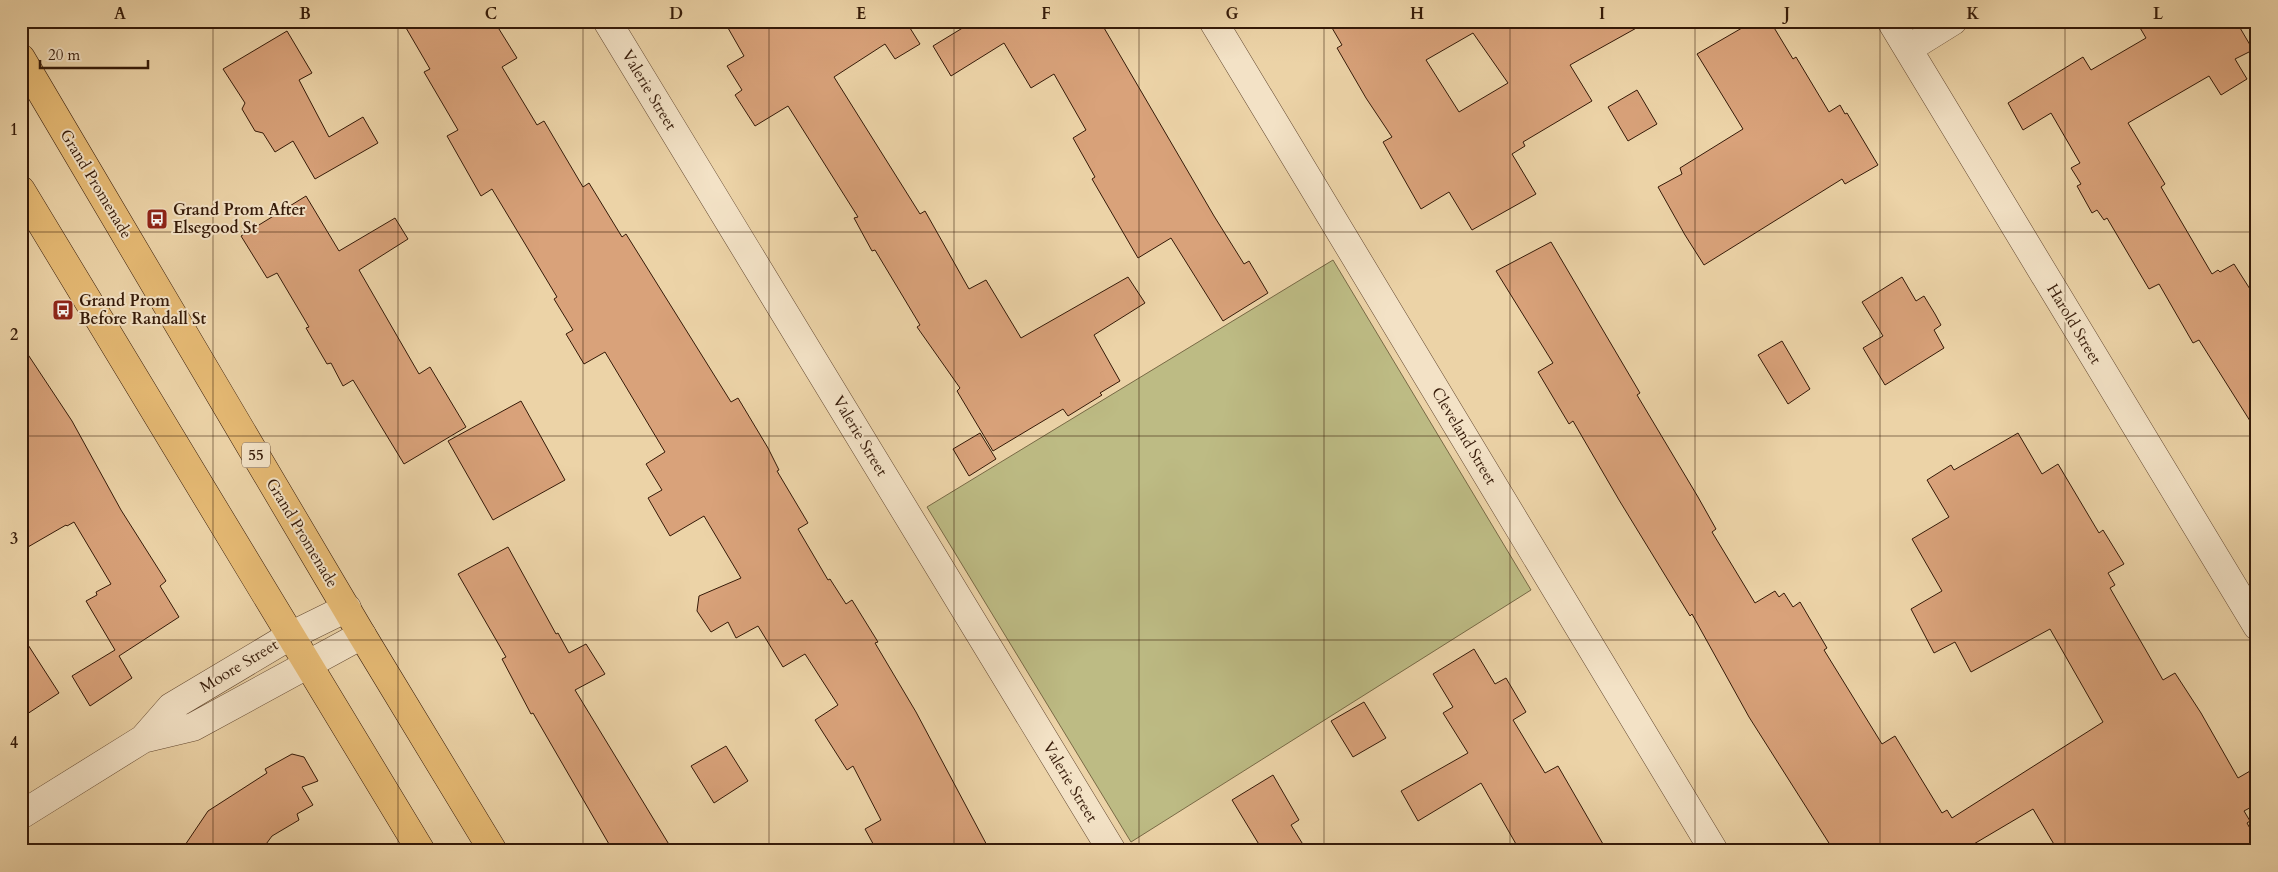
<svg xmlns="http://www.w3.org/2000/svg" width="2278" height="872" font-family="Cardo,serif">
	<rect width="100%" height="100%" fill="#ecd3a7"/>
	<filter id="stains"><feTurbulence type="fractalNoise" baseFrequency=".004" numOctaves="4"/><feColorMatrix values="0 0 0 0 .2 0 0 0 0 .09 0 0 0 0 .02 0 0 0 .5 -.17"/></filter>
	<radialGradient id="worn" r=".72"><stop offset=".6" stop-color="#630" stop-opacity="0"/><stop offset="1" stop-color="#630" stop-opacity=".3"/></radialGradient>
	<path fill="#bdbb84" stroke="#796a46" d="M 1333,260 L 1531,590 L 1131,842 L 927,507 Z"/>
	<path fill="#d9a27a" stroke="#351a08" fill-rule="evenodd" d="M 402,21 L 494,21 L 517,58 L 502,67 L 537,125 L 544,121 L 583,187 L 589,183 L 622,237 L 626,234 L 731,402 L 738,398 L 768,448 L 779,470 L 777,471 L 808,523 L 798,529 L 828,580 L 830,579 L 846,604 L 852,600 L 878,642 L 875,643 L 916,712 L 990,851 L 877,851 L 865,829 L 881,820 L 853,766 L 847,770 L 815,720 L 838,705 L 805,654 L 783,667 L 758,626 L 736,638 L 728,622 L 711,632 L 697,611 L 699,596 L 741,578 L 704,516 L 670,536 L 648,498 L 662,490 L 646,464 L 665,452 L 605,352 L 584,364 L 566,334 L 573,330 L 554,299 L 557,297 L 492,189 L 481,196 L 447,136 L 458,130 L 424,72 L 430,69 Z
		M 724,21 L 920,21 L 910,28 L 920,44 L 895,59 L 885,44 L 834,77 L 920,214 L 925,211 L 969,289 L 986,280 L 1021,338 L 1128,277 L 1145,303 L 1094,335 L 1120,381 L 1100,393 L 1102,395 L 1068,416 L 1063,409 L 993,451 L 957,391 L 960,388 L 917,327 L 920,325 L 875,250 L 872,251 L 854,218 L 858,217 L 788,106 L 755,126 L 735,95 L 742,90 L 727,66 L 744,56 Z
		M 974,21 L 1100,21 L 1214,216 L 1244,264 L 1249,261 L 1268,293 L 1223,321 L 1171,238 L 1138,258 L 1092,179 L 1095,177 L 1073,138 L 1086,130 L 1054,74 L 1031,88 L 1004,43 L 951,76 L 933,46 Z
		M 1328,21 L 1649,21 L 1570,65 L 1592,101 L 1523,142 L 1525,146 L 1512,154 L 1536,194 L 1472,230 L 1449,192 L 1421,209 L 1383,142 L 1392,137 L 1366,98 L 1337,48 L 1342,45 ZM 1473,33 L 1508,83 L 1459,112 L 1426,60 Z
		M 1754,21 L 1770,21 L 1793,59 L 1796,57 L 1829,112 L 1840,105 L 1845,114 L 1847,113 L 1878,165 L 1845,184 L 1842,179 L 1704,265 L 1685,235 L 1658,187 L 1682,174 L 1680,168 L 1743,129 L 1697,54 Z
		M 2136,21 L 2236,21 L 2253,50 L 2235,59 L 2247,79 L 2221,95 L 2209,76 L 2128,123 L 2165,184 L 2161,187 L 2212,274 L 2218,270 L 2220,272 L 2234,264 L 2257,300 L 2257,432 L 2199,340 L 2193,343 L 2159,284 L 2149,289 L 2107,218 L 2104,220 L 2097,210 L 2092,213 L 2077,186 L 2081,184 L 2071,168 L 2080,163 L 2051,113 L 2023,130 L 2008,103 L 2083,57 L 2091,70 L 2146,38 Z
		M 287,31 L 312,73 L 299,80 L 329,137 L 363,117 L 378,143 L 315,179 L 293,141 L 275,152 L 263,133 L 255,131 L 242,109 L 245,103 L 223,69 Z
		M 1637,90 L 1657,124 L 1628,141 L 1608,107 Z
		M 306,196 L 339,251 L 395,218 L 408,239 L 359,270 L 419,374 L 430,367 L 466,427 L 404,464 L 353,380 L 343,386 L 331,363 L 327,364 L 306,328 L 309,327 L 277,273 L 267,278 L 241,236 Z
		M 1551,242 L 1640,393 L 1637,395 L 1698,497 L 1716,529 L 1712,532 L 1755,603 L 1775,591 L 1779,597 L 1784,593 L 1793,607 L 1800,602 L 1827,648 L 1824,650 L 1882,744 L 1895,736 L 1942,813 L 1947,810 L 1952,818 L 2103,722 L 2050,629 L 1971,672 L 1955,642 L 1934,653 L 1911,609 L 1942,591 L 1912,539 L 1949,517 L 1927,480 L 1951,465 L 1954,470 L 2018,433 L 2042,474 L 2058,464 L 2099,533 L 2103,530 L 2124,564 L 2108,573 L 2115,585 L 2110,588 L 2163,680 L 2175,673 L 2201,713 L 2238,778 L 2257,767 L 2257,804 L 2244,811 L 2250,821 L 2247,823 L 2257,841 L 2257,851 L 2058,851 L 2033,809 L 1962,851 L 1834,851 L 1749,717 L 1692,614 L 1690,616 L 1619,500 L 1573,421 L 1569,424 L 1538,372 L 1553,363 L 1496,271 Z
		M 1902,277 L 1916,301 L 1924,296 L 1935,314 L 1941,325 L 1934,330 L 1944,348 L 1885,385 L 1863,348 L 1883,336 L 1862,302 Z
		M 1782,341 L 1810,389 L 1788,404 L 1758,355 Z
		M 21,344 L 72,421 L 121,510 L 166,581 L 160,586 L 179,617 L 119,656 L 132,678 L 90,706 L 72,676 L 115,650 L 86,601 L 97,595 L 96,592 L 111,584 L 74,522 L 67,526 L 66,525 L 21,551 Z
		M 521,401 L 565,480 L 493,520 L 448,441 Z
		M 980,433 L 996,459 L 969,476 L 953,449 Z
		M 508,547 L 556,634 L 558,633 L 569,653 L 586,644 L 605,674 L 575,690 L 673,851 L 613,851 L 533,713 L 531,714 L 502,659 L 506,657 L 458,574 Z
		M 21,634 L 59,693 L 21,718 Z
		M 1474,649 L 1495,684 L 1506,678 L 1526,712 L 1513,720 L 1545,773 L 1558,766 L 1607,851 L 1520,851 L 1481,783 L 1418,821 L 1401,791 L 1468,753 L 1443,713 L 1453,707 L 1433,674 Z
		M 1364,702 L 1386,738 L 1353,757 L 1331,721 Z
		M 726,746 L 748,781 L 714,803 L 691,766 Z
		M 292,754 L 304,757 L 318,781 L 302,787 L 313,805 L 297,814 L 299,820 L 272,836 L 261,851 L 181,851 L 208,811 L 267,773 L 265,769 Z
		M 1273,775 L 1299,820 L 1291,825 L 1307,851 L 1263,851 L 1232,800 Z"/>
	<g fill="none" stroke-linecap="round" stroke-linejoin="round">
		<g stroke="#634830" stroke-width="29">
			<path id="minor" d="M 607,21 L 1112,851
				M 1213,21 L 1714,851
				M 1891,21 L 2257,626
				M 1908,49 L 1953,21
				M 143,739 L 193,727 L 362,635
				M 21,815 L 143,739 L 171,707 L 290,636 L 347,608"/>
		</g>
		<g stroke="#351a08" stroke-width="29">
			<path id="primary" d="M 21,58 L 362,635 L 493,851
				M 21,190 L 421,851"/>
		</g>
		<use href="#minor" stroke="#f3e2c6" stroke-width="28"/>
		<use href="#primary" stroke="#e6ba74" stroke-width="28"/>
	</g>
	<path fill="none" stroke="#351a08" stroke-width="1" stroke-opacity="0.55" d="M 213,21 L 213,851M 398,21 L 398,851M 583,21 L 583,851M 769,21 L 769,851M 954,21 L 954,851M 1139,21 L 1139,851M 1324,21 L 1324,851M 1510,21 L 1510,851M 1695,21 L 1695,851M 1880,21 L 1880,851M 2065,21 L 2065,851M 21,232 L 2257,232M 21,436 L 2257,436M 21,640 L 2257,640"/>
	<defs>
		<g id="bus-square" transform="scale(1.125)"><rect x="-9" y="-9" width="18" height="18" rx="4" fill="#8f2418" stroke="#f3e2c6"/><path d="M-5-6H5V4H4V6H2V4H-2V6H-4V4H-5ZM-3.5-4V0h7V-4ZM-3.5 1.2v1.5H-2V1.2ZM2 1.2v1.5H3.5V1.2Z" fill="#fff"/></g>
	</defs>
	<g fill-rule="evenodd">
		<use href="#bus-square" x="157" y="219"/>
		<use href="#bus-square" x="63" y="310"/>
	</g>
	<g text-anchor="middle" dominant-baseline="central" stroke-width="4" stroke-linejoin="round" paint-order="stroke">
		<rect fill="#f3e2c6" stroke="#6e5641" stroke-width="1" x="242" y="442.5" width="28" height="25" rx="4"/>
		<g font-size="15" font-weight="bold" fill="#351a08">
			<text x="256" y="455">55</text>
		</g>
		<g font-size="16" fill="#351a08" stroke="#f3e2c6">
			<text transform="translate(649 90) rotate(59)">Valerie Street</text>
			<text transform="translate(96 184) rotate(59)">Grand Promenade</text>
			<text transform="translate(2074 324) rotate(59)">Harold Street</text>
			<text transform="translate(860 436) rotate(59)">Valerie Street</text>
			<text transform="translate(1464 436) rotate(59)">Cleveland Street</text>
			<text transform="translate(302 533) rotate(59)">Grand Promenade</text>
			<text transform="translate(239 666) rotate(-31)">Moore Street</text>
			<text transform="translate(1070 782) rotate(59)">Valerie Street</text>
		</g>
		<g font-size="16" font-weight="bold" fill="#351a08" stroke="#f3e2c6" text-anchor="start">
			<text x="173" y="210">Grand Prom After<tspan x="173" dy="18">Elsegood St</tspan></text>
			<text x="79" y="301">Grand Prom<tspan x="79" dy="18">Before Randall St</tspan></text>
		</g>
	</g>
	<rect width="2278" height="872" fill="none" stroke="#ecd3a7" stroke-width="55"/>
	<path d="M40 60v8h108v-8" fill="none" stroke="#351a08" stroke-width="2.5"/>
	<text x="48" y="60" font-size="15" fill="#351a08" stroke="#f3e2c6" stroke-width="4" paint-order="stroke">20 m</text>
	<rect x="28" y="28" width="2222" height="816" fill="none" stroke="#351a08" stroke-width="2"/>
	<g font-size="16" text-anchor="middle" font-weight="bold" fill="#351a08">
		<text x="120" y="19">A</text>
		<text x="305" y="19">B</text>
		<text x="491" y="19">C</text>
		<text x="676" y="19">D</text>
		<text x="861" y="19">E</text>
		<text x="1046" y="19">F</text>
		<text x="1232" y="19">G</text>
		<text x="1417" y="19">H</text>
		<text x="1602" y="19">I</text>
		<text x="1787" y="19">J</text>
		<text x="1973" y="19">K</text>
		<text x="2158" y="19">L</text>
		<text x="14" y="135">1</text>
		<text x="14" y="340">2</text>
		<text x="14" y="544">3</text>
		<text x="14" y="748">4</text>
	</g>
	<rect width="100%" height="100%" filter="url(#stains)"/>
	<rect width="100%" height="100%" fill="url(#worn)"/>
</svg>
